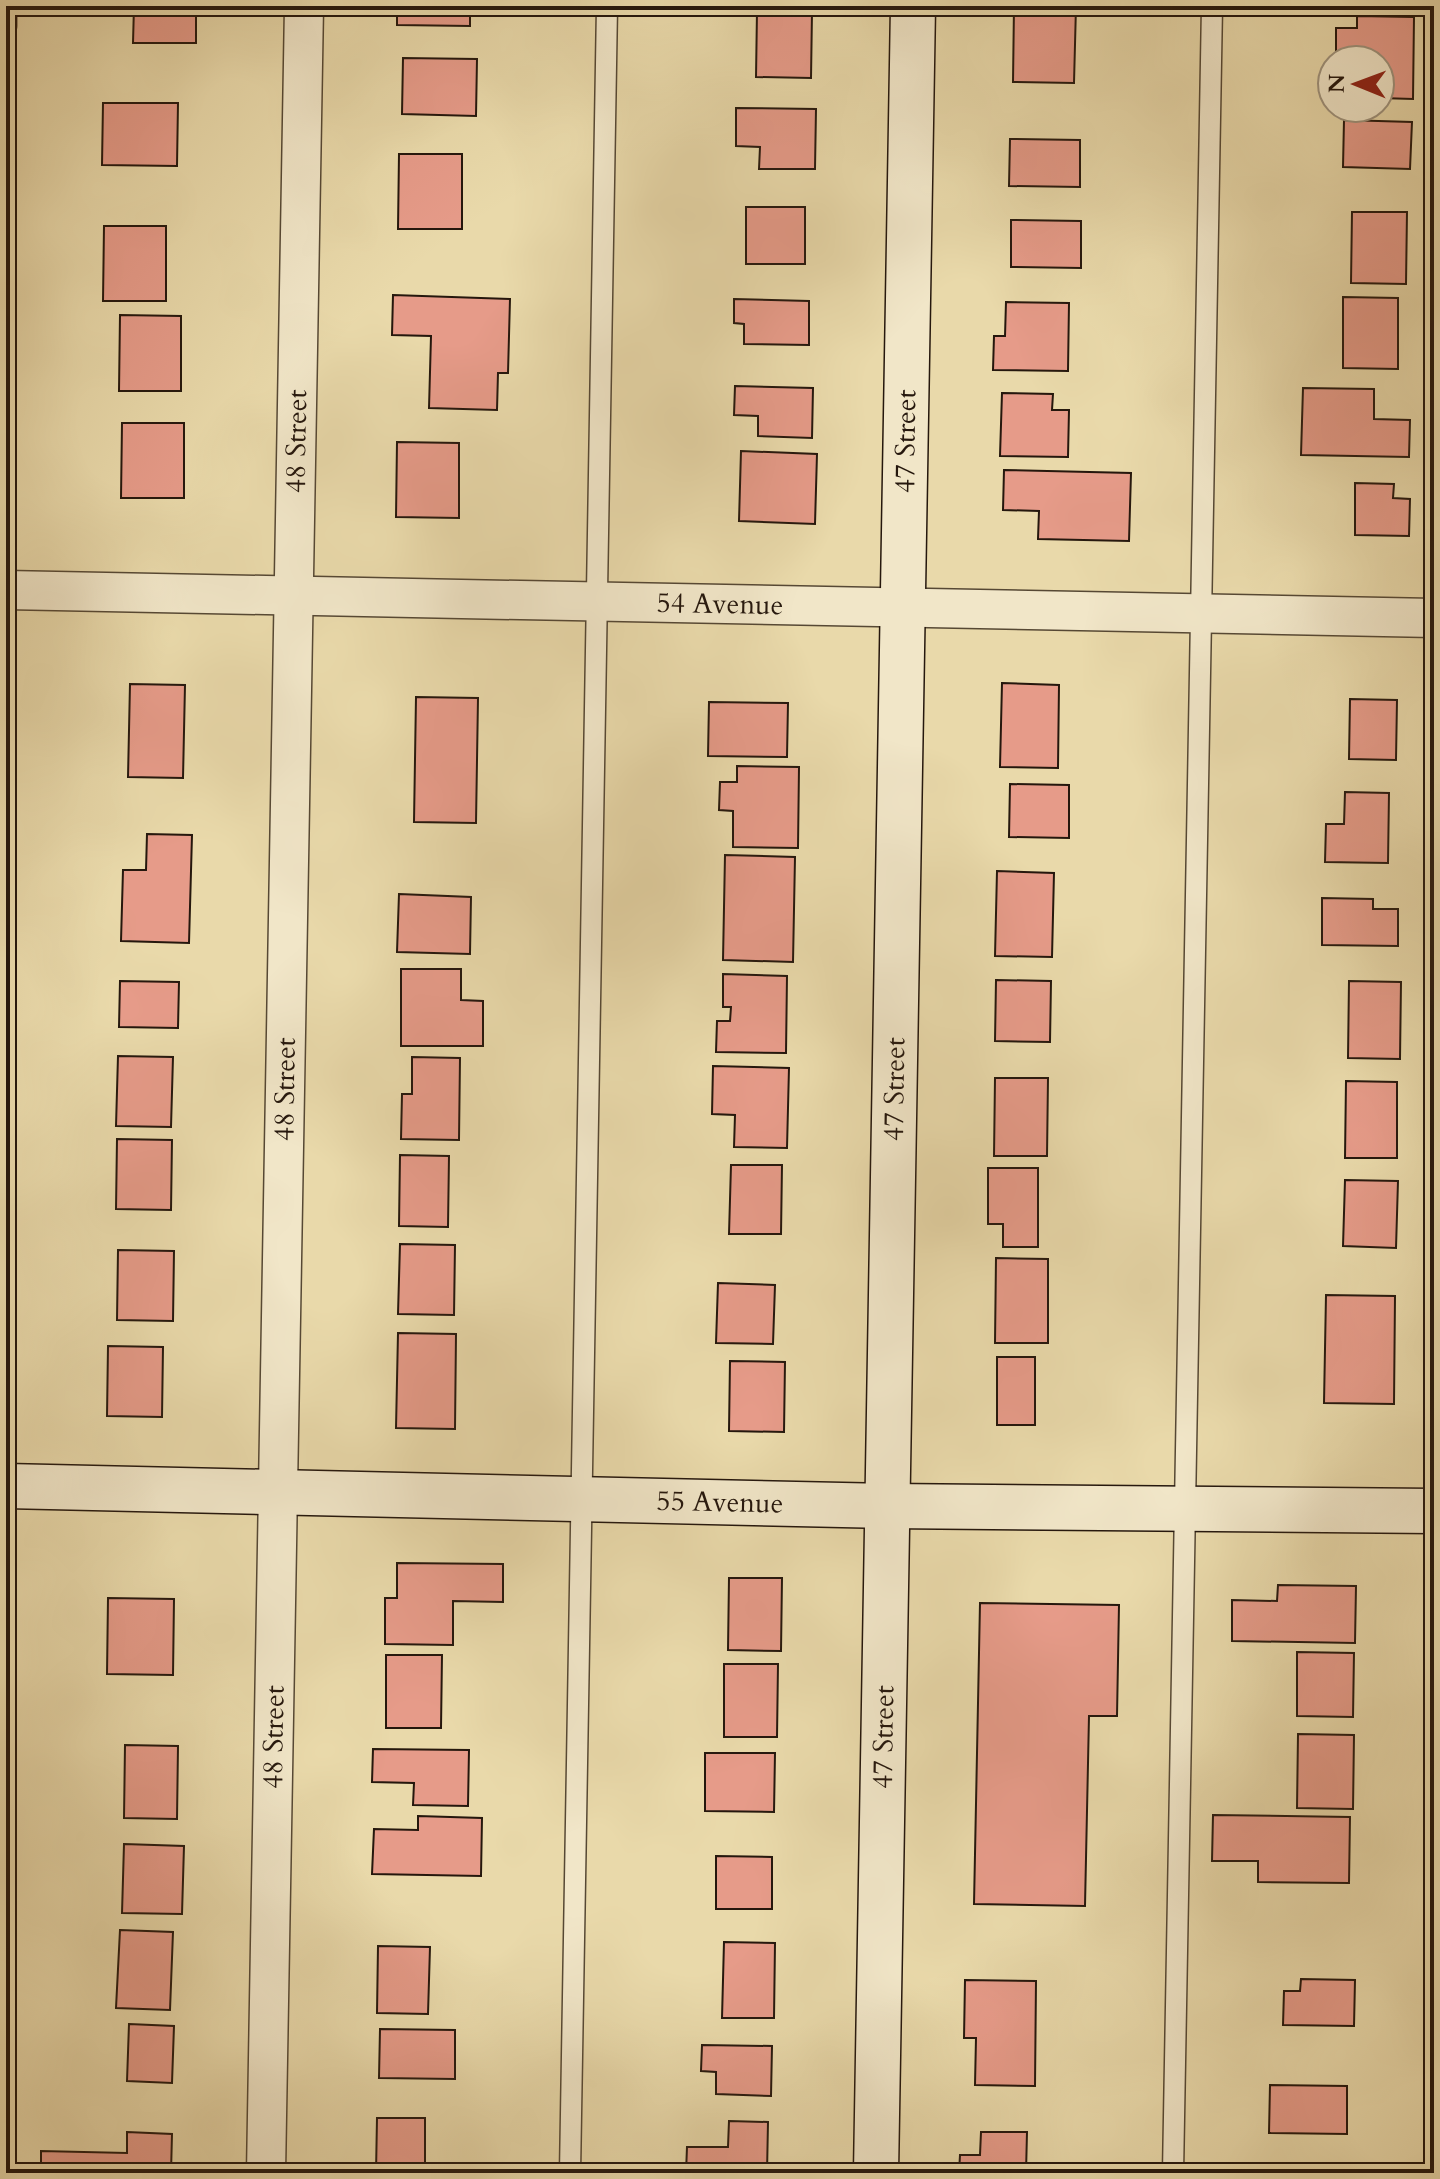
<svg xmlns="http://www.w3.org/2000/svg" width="1440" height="2179" font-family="Cardo,serif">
	<rect width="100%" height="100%" fill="#e9d9aa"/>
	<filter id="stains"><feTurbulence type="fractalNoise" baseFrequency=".0025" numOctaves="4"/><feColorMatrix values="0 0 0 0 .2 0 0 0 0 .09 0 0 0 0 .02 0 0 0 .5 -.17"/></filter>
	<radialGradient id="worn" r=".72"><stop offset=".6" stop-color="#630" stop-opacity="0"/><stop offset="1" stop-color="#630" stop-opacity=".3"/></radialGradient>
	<path fill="#e69b89" stroke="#25170d" stroke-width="2" d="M 134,6 L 196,6 L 196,43 L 133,43 Z
		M 397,6 L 470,6 L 470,26 L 397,25 Z
		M 1014,6 L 1076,6 L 1074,83 L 1013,82 Z
		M 757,11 L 812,12 L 811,78 L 756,77 Z
		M 1357,16 L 1414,17 L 1413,99 L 1380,98 L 1380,60 L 1336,60 L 1336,28 L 1357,28 Z
		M 403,58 L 477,59 L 476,116 L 402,114 Z
		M 103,103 L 178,103 L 177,166 L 102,165 Z
		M 736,108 L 816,109 L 815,169 L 759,169 L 760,147 L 736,146 Z
		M 1344,120 L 1412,122 L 1410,169 L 1343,167 Z
		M 1010,139 L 1080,140 L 1080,187 L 1009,186 Z
		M 399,154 L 462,154 L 462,229 L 398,229 Z
		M 746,207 L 805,207 L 805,264 L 746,264 Z
		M 1352,212 L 1407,212 L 1406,284 L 1351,283 Z
		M 1011,220 L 1081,221 L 1081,268 L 1011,267 Z
		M 104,226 L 166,226 L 166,301 L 103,301 Z
		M 393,295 L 510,299 L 508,373 L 498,373 L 497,410 L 429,408 L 431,336 L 392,335 Z
		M 1343,297 L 1398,298 L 1398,369 L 1343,368 Z
		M 734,299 L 809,301 L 809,345 L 744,344 L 744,324 L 734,323 Z
		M 1006,302 L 1069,303 L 1068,371 L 993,370 L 994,336 L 1005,336 Z
		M 120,315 L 181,316 L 181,391 L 119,391 Z
		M 735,386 L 813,388 L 812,438 L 758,436 L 758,416 L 734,415 Z
		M 1303,388 L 1374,389 L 1374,419 L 1410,420 L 1409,457 L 1301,455 Z
		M 1002,393 L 1053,394 L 1052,410 L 1069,410 L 1068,457 L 1000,456 Z
		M 122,423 L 184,423 L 184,498 L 121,498 Z
		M 397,442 L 459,443 L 459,518 L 396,517 Z
		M 741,451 L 817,454 L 815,524 L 739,521 Z
		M 1004,470 L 1131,473 L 1129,541 L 1038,539 L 1039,511 L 1003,510 Z
		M 1355,483 L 1394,484 L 1393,498 L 1410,499 L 1409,536 L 1355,535 Z
		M 1002,683 L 1059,685 L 1058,768 L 1000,767 Z
		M 130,684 L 185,685 L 183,778 L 128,777 Z
		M 416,697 L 478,698 L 476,823 L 414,822 Z
		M 1350,699 L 1397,700 L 1396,760 L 1349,759 Z
		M 709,702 L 788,703 L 787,757 L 708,756 Z
		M 737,766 L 799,767 L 798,848 L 733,847 L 733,811 L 719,810 L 720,782 L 737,782 Z
		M 1010,784 L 1069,785 L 1069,838 L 1009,837 Z
		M 1345,792 L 1389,793 L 1388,863 L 1325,862 L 1326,824 L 1344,824 Z
		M 147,834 L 192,835 L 189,943 L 121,941 L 123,870 L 146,870 Z
		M 725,855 L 795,857 L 793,962 L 723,960 Z
		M 997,871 L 1054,873 L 1052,957 L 995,956 Z
		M 399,894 L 471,897 L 470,954 L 397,952 Z
		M 1322,898 L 1373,899 L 1373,909 L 1398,909 L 1398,946 L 1322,945 Z
		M 401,969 L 461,969 L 461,1000 L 483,1001 L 483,1046 L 401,1046 Z
		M 723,974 L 787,976 L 786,1053 L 716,1052 L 717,1021 L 730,1021 L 731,1007 L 723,1007 Z
		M 996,980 L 1051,981 L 1050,1042 L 995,1041 Z
		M 120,981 L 179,982 L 178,1028 L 119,1027 Z
		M 1349,981 L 1401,982 L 1400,1059 L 1348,1058 Z
		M 118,1056 L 173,1057 L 171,1127 L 116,1126 Z
		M 412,1057 L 460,1058 L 459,1140 L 401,1139 L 402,1094 L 412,1094 Z
		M 713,1066 L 789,1068 L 787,1148 L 734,1147 L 735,1115 L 712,1114 Z
		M 995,1078 L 1048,1078 L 1047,1156 L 994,1156 Z
		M 1346,1081 L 1397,1082 L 1397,1158 L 1345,1158 Z
		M 117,1139 L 172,1140 L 171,1210 L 116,1209 Z
		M 400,1155 L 449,1156 L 448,1227 L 399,1226 Z
		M 731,1165 L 782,1165 L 781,1234 L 729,1234 Z
		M 988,1168 L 1038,1168 L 1038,1247 L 1003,1247 L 1003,1224 L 988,1224 Z
		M 1345,1180 L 1398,1181 L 1396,1248 L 1343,1246 Z
		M 400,1244 L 455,1245 L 454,1315 L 398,1314 Z
		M 118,1250 L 174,1251 L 173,1321 L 117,1320 Z
		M 996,1258 L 1048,1259 L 1048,1343 L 995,1343 Z
		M 718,1283 L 775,1285 L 773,1344 L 716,1343 Z
		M 1326,1295 L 1395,1296 L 1394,1404 L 1324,1403 Z
		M 398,1333 L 456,1334 L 455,1429 L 396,1428 Z
		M 108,1346 L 163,1347 L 162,1417 L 107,1416 Z
		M 997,1357 L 1035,1357 L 1035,1425 L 997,1425 Z
		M 730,1361 L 785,1362 L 784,1432 L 729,1431 Z
		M 397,1563 L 503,1564 L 503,1602 L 453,1601 L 453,1645 L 385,1644 L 385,1598 L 397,1598 Z
		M 729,1578 L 782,1578 L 781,1651 L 728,1650 Z
		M 1278,1585 L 1356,1586 L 1355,1643 L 1232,1641 L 1232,1600 L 1277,1601 Z
		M 108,1598 L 174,1599 L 173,1675 L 107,1674 Z
		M 980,1603 L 1119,1605 L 1117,1716 L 1089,1716 L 1085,1906 L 974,1904 Z
		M 1297,1652 L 1354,1653 L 1353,1717 L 1297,1716 Z
		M 386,1655 L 442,1655 L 441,1728 L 386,1728 Z
		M 724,1664 L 778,1664 L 777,1737 L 724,1737 Z
		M 1298,1734 L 1354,1735 L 1353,1809 L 1297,1808 Z
		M 125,1745 L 178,1746 L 177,1819 L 124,1818 Z
		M 373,1749 L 469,1750 L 468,1806 L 413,1805 L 414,1783 L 372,1782 Z
		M 705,1753 L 775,1753 L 774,1812 L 705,1811 Z
		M 1213,1815 L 1350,1817 L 1349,1883 L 1258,1882 L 1258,1861 L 1212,1861 Z
		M 418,1816 L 482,1818 L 481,1876 L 372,1874 L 374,1829 L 418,1830 Z
		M 124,1844 L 184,1846 L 182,1914 L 122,1913 Z
		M 716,1856 L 772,1857 L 772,1909 L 716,1909 Z
		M 120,1930 L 173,1932 L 170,2010 L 116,2008 Z
		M 724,1942 L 775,1943 L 774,2018 L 722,2018 Z
		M 378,1946 L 430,1947 L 428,2014 L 377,2013 Z
		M 1301,1979 L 1355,1980 L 1354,2026 L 1283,2025 L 1284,1991 L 1300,1991 Z
		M 965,1980 L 1036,1981 L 1035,2086 L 975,2085 L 976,2038 L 964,2038 Z
		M 129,2024 L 174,2026 L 172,2083 L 127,2081 Z
		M 380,2029 L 455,2030 L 455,2079 L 379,2078 Z
		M 702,2045 L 772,2046 L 771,2096 L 716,2094 L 716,2072 L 701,2071 Z
		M 1270,2085 L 1347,2086 L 1347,2134 L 1269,2133 Z
		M 377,2118 L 425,2118 L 425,2173 L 376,2173 Z
		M 729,2121 L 768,2122 L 767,2173 L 686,2173 L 687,2147 L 728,2147 Z
		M 127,2132 L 172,2134 L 171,2173 L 41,2173 L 41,2151 L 127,2153 Z
		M 981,2132 L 1027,2132 L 1026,2173 L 959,2173 L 960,2155 L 980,2155 Z"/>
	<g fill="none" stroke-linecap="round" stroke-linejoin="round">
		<g stroke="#564834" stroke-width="23">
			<path id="lane" d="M 6,26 L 6,6
				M 570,2173 L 607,6
				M 1173,2173 L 1212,6"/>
		</g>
		<g stroke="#564834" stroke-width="41">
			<g id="street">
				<path id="s1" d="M 6,590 L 1434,618"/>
				<path id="s2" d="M 266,2173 L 304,6"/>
			</g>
		</g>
		<g stroke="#25170d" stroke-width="47">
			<g id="secondary">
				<path id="s3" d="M 6,1486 L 888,1506 L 1434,1511"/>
				<path id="s4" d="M 876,2173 L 913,6"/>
			</g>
		</g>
		<use href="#lane" stroke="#f1e6c8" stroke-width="20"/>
		<use href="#street" stroke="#f1e6c8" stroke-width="38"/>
		<use href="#secondary" stroke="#f1e6c8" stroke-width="44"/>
	</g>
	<g text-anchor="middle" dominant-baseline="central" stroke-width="6" stroke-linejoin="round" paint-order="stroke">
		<g font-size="28" fill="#25170d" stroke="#f1e6c8">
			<text stroke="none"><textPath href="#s2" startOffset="1732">48 Street</textPath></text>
			<text stroke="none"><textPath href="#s4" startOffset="1732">47 Street</textPath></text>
			<text stroke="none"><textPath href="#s1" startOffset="714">54 Avenue</textPath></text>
			<text stroke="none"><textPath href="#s2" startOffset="1084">48 Street</textPath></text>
			<text stroke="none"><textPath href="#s4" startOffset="1084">47 Street</textPath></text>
			<text stroke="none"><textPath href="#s3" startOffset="714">55 Avenue</textPath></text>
			<text stroke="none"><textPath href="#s2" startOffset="436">48 Street</textPath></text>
			<text stroke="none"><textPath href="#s4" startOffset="436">47 Street</textPath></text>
		</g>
	</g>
	<rect width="1440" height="2179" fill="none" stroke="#e9d9aa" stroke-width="32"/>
	<rect x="8" y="8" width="1424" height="2163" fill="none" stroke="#25170d" stroke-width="4"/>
	<rect x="16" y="16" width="1408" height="2147" fill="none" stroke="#25170d" stroke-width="2"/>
	<g transform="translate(1356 84) rotate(271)"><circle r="38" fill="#f1e6c8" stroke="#9f937d" stroke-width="2"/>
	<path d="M0-6L14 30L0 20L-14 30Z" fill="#8f2418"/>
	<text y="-12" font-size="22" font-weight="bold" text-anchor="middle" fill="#25170d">N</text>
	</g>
	<rect width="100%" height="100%" filter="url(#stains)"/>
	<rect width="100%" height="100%" fill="url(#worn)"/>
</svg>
